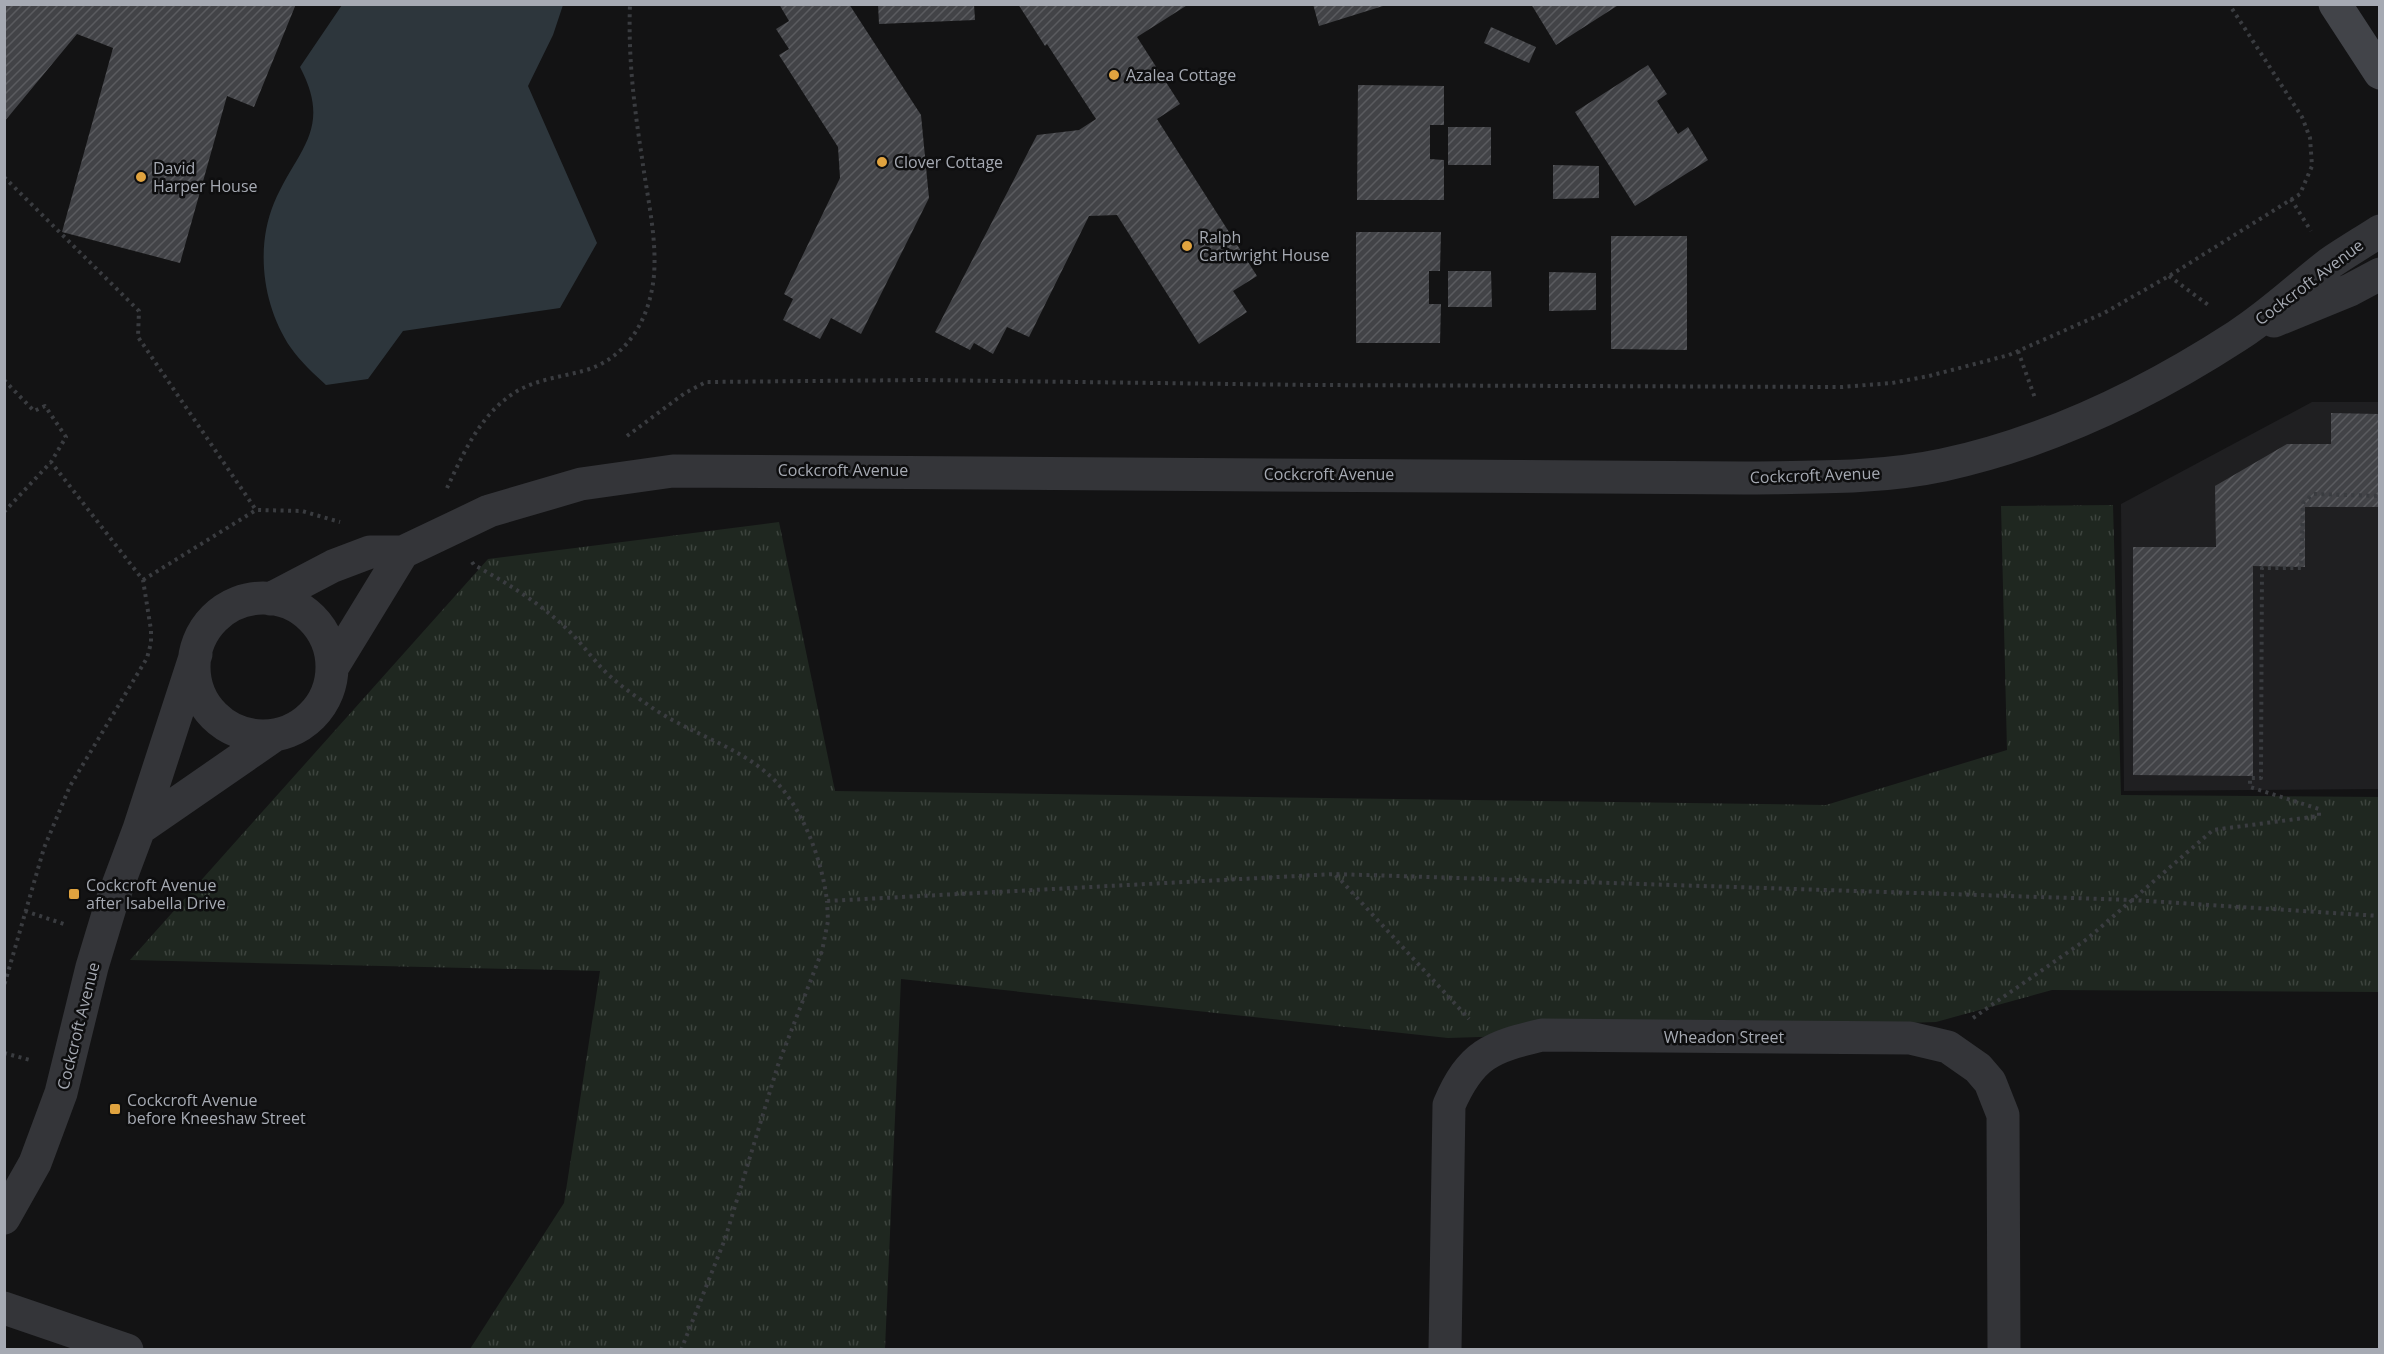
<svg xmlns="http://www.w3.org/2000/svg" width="2384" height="1354" font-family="'Open Sans',sans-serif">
	<defs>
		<pattern id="grass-tufts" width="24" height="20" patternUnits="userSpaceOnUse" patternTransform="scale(1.5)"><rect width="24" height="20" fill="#1f2720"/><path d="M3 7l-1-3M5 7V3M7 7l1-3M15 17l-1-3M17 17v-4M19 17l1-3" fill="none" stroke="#3d443e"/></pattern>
		<pattern id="building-hatch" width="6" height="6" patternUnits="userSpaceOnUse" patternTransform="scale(1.5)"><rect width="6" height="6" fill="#424347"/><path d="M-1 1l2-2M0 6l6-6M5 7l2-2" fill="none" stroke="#5a5b5f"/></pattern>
	</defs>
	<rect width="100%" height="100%" fill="#131314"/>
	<path fill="#1f1f21" d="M 2312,402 L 2379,402 L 2379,789 L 2124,791 L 2121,504 Z"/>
	<path fill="url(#grass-tufts)" d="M 2113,505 L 2121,795 L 2379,797 L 2379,992 L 2052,990 L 1936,1022 L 1448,1038 L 901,979 L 885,1349 L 470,1349 L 564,1203 L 600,971 L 130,960 L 488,559 L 779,522 L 835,791 L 1826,805 L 2007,750 L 2001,506 Z"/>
	<path fill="#2d363c" d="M 342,5 L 563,5 L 553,35 L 528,86 L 597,243 L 560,308 L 403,331 L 368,379 L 326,385 C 314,374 301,362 291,348 C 263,307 255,249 274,203 C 297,149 333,130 300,67 Z"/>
	<path fill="url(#building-hatch)" d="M 4,4 L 296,4 L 254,107 L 227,96 L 180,263 L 62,232 L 113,48 L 77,34 L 4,122 Z
		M 779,4 L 849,4 L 921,115 L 929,198 L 861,334 L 831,318 L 820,339 L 783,320 L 793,299 L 784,294 L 840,178 L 838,147 L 779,55 L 789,49 L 776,29 L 789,21 Z
		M 878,4 L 974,4 L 975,20 L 879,24 Z
		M 1018,4 L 1189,4 L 1137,37 L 1180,104 L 1157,119 L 1257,276 L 1233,291 L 1247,312 L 1199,344 L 1117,215 L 1089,216 L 1029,337 L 1007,327 L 993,354 L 974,343 L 970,350 L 935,332 L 1037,135 L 1079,130 L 1096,119 L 1047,44 L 1045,46 Z
		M 1313,4 L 1383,4 L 1383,6 L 1319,26 Z
		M 1531,4 L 1620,4 L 1556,45 Z
		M 1491,27 L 1536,47 L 1529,63 L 1484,43 Z
		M 1648,65 L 1667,94 L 1657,101 L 1678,134 L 1688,127 L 1708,160 L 1635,206 L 1575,112 Z
		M 1358,85 L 1444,86 L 1444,125 L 1430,125 L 1430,159 L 1444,160 L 1444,200 L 1357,200 Z
		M 1448,127 L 1491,127 L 1491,165 L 1448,165 Z
		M 1553,165 L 1599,166 L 1599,198 L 1553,199 Z
		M 1356,232 L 1441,232 L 1440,271 L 1429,271 L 1429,304 L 1441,304 L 1440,343 L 1356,343 Z
		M 1611,236 L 1687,236 L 1687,350 L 1611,349 Z
		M 1448,271 L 1491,271 L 1492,307 L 1448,307 Z
		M 1549,272 L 1596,273 L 1596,310 L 1549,311 Z
		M 2331,413 L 2378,414 L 2378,507 L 2305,507 L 2305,567 L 2253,566 L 2253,776 L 2133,775 L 2133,547 L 2216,547 L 2215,486 L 2287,444 L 2331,444 Z"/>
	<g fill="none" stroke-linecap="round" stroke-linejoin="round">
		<path stroke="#3a3c40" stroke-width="4" stroke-dasharray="3 4.5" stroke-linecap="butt" d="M 4,177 L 139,311 L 138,337 L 256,510
			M 2291,199 L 2311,231
			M 2169,276 L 2211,307
			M 2018,351 L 2035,398
			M 4,380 L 34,411 L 45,406 L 66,437 L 51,462
			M 627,436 L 685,393 L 706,382 L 922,380 L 1311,385 L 1842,387 L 1892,383 L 1929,376 L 2009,355 L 2104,313 L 2169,276 L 2300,194 L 2312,166 L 2310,138 L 2302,117 L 2229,4
			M 447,488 C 464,452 480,415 514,393 C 534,380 560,377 583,371 C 627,359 650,319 654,275 C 657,237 647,196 642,158 C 634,106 628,57 630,4
			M 4,512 L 51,462 L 143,580 L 151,630 L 151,643 L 147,658 L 70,786 L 44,848 L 4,986
			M 472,562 L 474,565 C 509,584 543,605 571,633 C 585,647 596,664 611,677 C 623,688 637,697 651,707 C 687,732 737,746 769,775 C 801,803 822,859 827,901 L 1335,874 L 2132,900 L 2380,916
			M 143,580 L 256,510 L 302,511 L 340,522
			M 1336,875 L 1469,1019
			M 25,911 L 64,924
			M 1973,1018 L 2087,939 L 2213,830 L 2319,816 L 2319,809 L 2250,787 L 2250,778 L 2261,778 L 2262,568 L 2301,568 L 2303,503 L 2313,494 L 2380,496
			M 4,1053 L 30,1060
			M 681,1350 L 725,1239 L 778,1065 L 822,951 L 828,921 L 827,901"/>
		<path stroke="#343539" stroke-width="33" d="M 2274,321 L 2350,290 L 2380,274
			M194 667a69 69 0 1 1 138 0a69 69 0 1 1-138 0Z
			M 270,599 L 333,566 L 370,552 L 403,552 L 489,511 L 581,484 L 673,471 L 1744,478 C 1810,477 1878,479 1943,465 C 2049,442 2146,395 2237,336 C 2270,315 2299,287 2330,263 C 2346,252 2363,242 2380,231
			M 332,668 L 403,552
			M 139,829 L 275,735
			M 4,1218 L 35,1163 L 61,1093 L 92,967 L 112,901 L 139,829 L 196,654
			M 4,1308 L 127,1350
			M 1445,1350 L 1449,1105 C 1471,1054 1491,1047 1542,1035 L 1910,1038 L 1948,1047 L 1978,1068 L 1990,1082 L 2003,1115 L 2004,1350"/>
		<path stroke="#424449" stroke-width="33" d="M 2335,4 L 2380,73"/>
	</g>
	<g fill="#e0a33f" stroke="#0e0e0f" stroke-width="2">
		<circle cx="1114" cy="75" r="6"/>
		<circle cx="882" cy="162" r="6"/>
		<circle cx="141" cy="177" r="6"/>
		<circle cx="1187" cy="246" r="6"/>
		<rect x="68" y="888" width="12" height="12" rx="3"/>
		<rect x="109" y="1103" width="12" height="12" rx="3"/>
	</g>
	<g text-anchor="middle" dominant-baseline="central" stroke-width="5" stroke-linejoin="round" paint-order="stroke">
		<g font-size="16" fill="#a6aab3" stroke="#0e0e0f" text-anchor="start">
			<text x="1126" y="75">Azalea Cottage</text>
			<text x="894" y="162">Clover Cottage</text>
			<text x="153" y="168">David<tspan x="153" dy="18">Harper House</tspan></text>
			<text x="1199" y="237">Ralph<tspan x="1199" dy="18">Cartwright House</tspan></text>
			<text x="86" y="885">Cockcroft Avenue<tspan x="86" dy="18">after Isabella Drive</tspan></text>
			<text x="127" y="1100">Cockcroft Avenue<tspan x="127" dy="18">before Kneeshaw Street</tspan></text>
		</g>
		<g font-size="16" fill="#a6aab3" stroke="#0e0e0f">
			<text transform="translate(2309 282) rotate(-37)">Cockcroft Avenue</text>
			<text x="843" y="470">Cockcroft Avenue</text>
			<text x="1329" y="474">Cockcroft Avenue</text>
			<text transform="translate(1815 475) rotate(-2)">Cockcroft Avenue</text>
			<text transform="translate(78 1026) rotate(-76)">Cockcroft Avenue</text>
			<text x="1724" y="1037">Wheadon Street</text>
		</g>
	</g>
	<rect width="2384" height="1354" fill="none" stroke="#a6aab3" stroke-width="12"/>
</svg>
